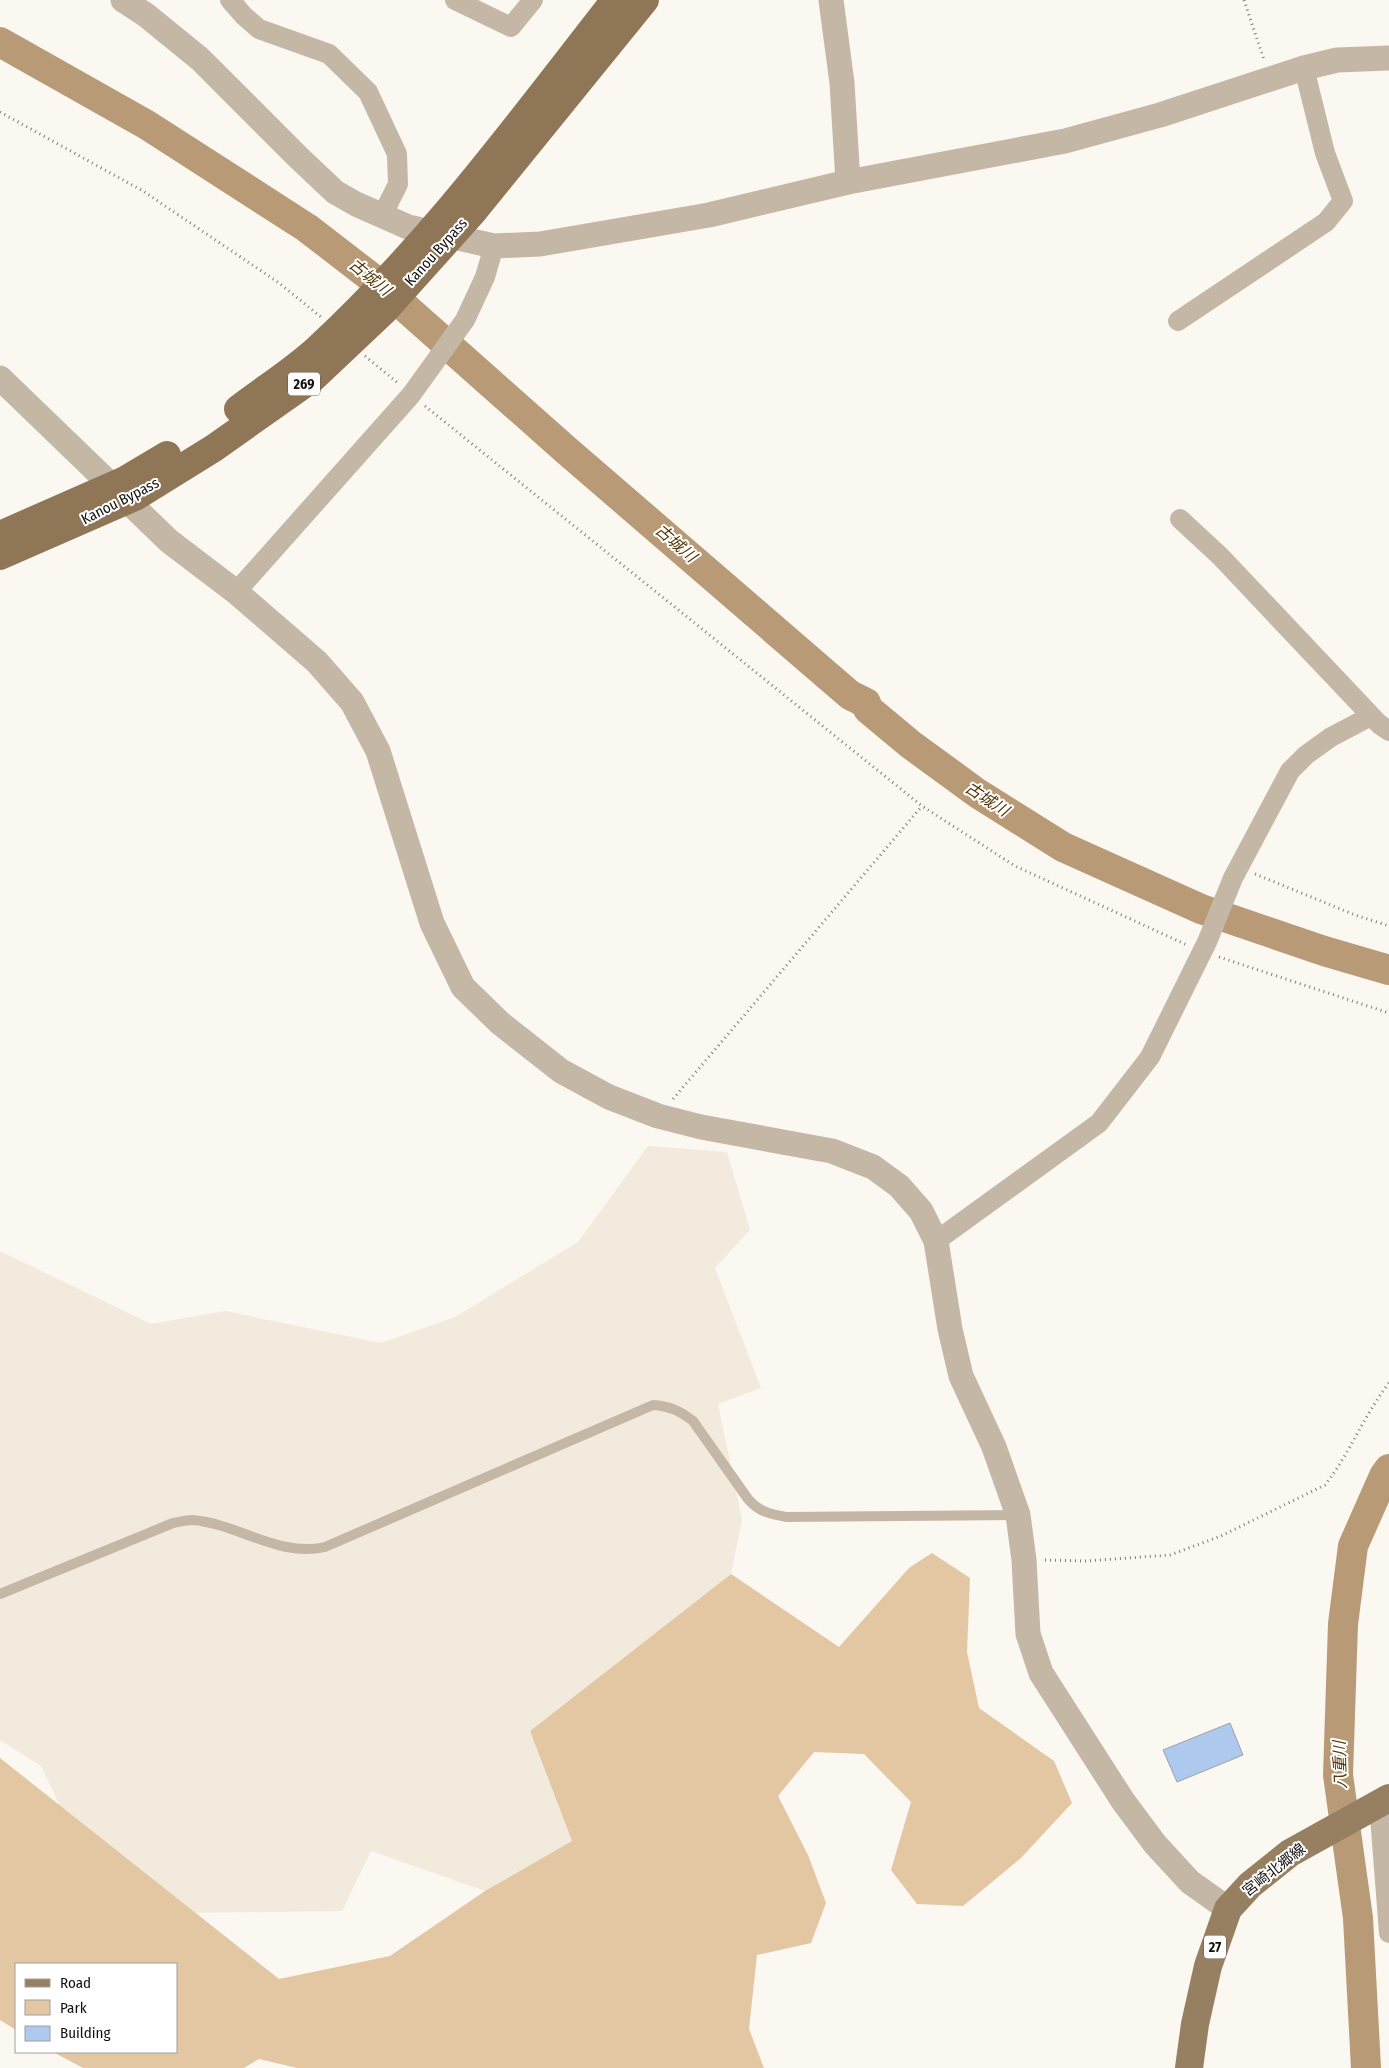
<svg xmlns="http://www.w3.org/2000/svg" width="1389" height="2068" font-family="'Fira Sans Condensed','Noto Sans JP',sans-serif">
	<rect width="100%" height="100%" fill="#fbf7f1"/>
	<path fill="#f3eade" d="M 648,1146 L 727,1152 L 750,1230 L 715,1268 L 761,1388 L 718,1404 L 742,1520 L 731,1574 L 530,1731 L 572,1841 L 485,1891 L 371,1851 L 342,1911 L 111,1914 L 41,1766 L 0,1740 L 0,1251 L 151,1324 L 225,1311 L 381,1343 L 455,1317 L 578,1242 Z"/>
	<path fill="#e3c7a3" d="M 932,1553 L 970,1578 L 967,1652 L 979,1708 L 1054,1761 L 1072,1803 L 1021,1858 L 963,1906 L 917,1904 L 891,1870 L 911,1802 L 864,1754 L 814,1752 L 778,1796 L 808,1855 L 826,1903 L 811,1943 L 757,1955 L 749,2029 L 764,2068 L 297,2068 L 259,2059 L 244,2068 L 83,2068 L 53,2052 L 176,2052 L 176,1964 L 16,1964 L 16,2030 L 0,2020 L 0,1758 L 279,1979 L 390,1956 L 485,1891 L 572,1841 L 530,1731 L 731,1574 L 839,1647 L 909,1568 Z"/>
	<g fill="none" stroke-linecap="round" stroke-linejoin="round">
		<path stroke="#b89b76" stroke-width="30" d="M 0,42 L 147,125 L 307,228 L 372,278 L 566,450 L 850,695 L 866,703 L 868,709 L 910,744 L 977,793 L 1063,847 L 1201,909 L 1324,951 L 1389,970
			M 1366,2068 L 1358,1918 L 1338,1775 L 1343,1624 L 1353,1546 L 1384,1476 L 1389,1469"/>
	</g>
	<path fill="#adc9ee" stroke="#9da1a6" d="M 1230,1723 L 1243,1755 L 1177,1782 L 1163,1750 Z"/>
	<g fill="none" stroke-linecap="round" stroke-linejoin="round">
		<path stroke="#817e7b" stroke-width="3" stroke-dasharray="1 4" stroke-linecap="butt" d="M 1244,0 L 1264,60
			M 0,112 L 143,191 L 279,283 L 321,317
			M 365,356 L 399,384
			M 425,406 L 922,806 L 1015,866 L 1187,945
			M 1255,874 L 1355,915 L 1389,926
			M 1219,957 L 1389,1013
			M 673,1099 L 922,806
			M 1045,1560 L 1086,1561 L 1170,1555 L 1221,1536 L 1325,1485 C 1350,1453 1364,1415 1389,1383"/>
		<path stroke="#c4b7a6" stroke-width="10" d="M 0,1594 L 173,1523 C 179,1522 186,1520 192,1520 C 237,1523 279,1558 325,1547 L 653,1405 C 670,1406 680,1411 693,1421 L 748,1499 C 759,1512 770,1514 786,1517 L 1018,1515"/>
		<path stroke="#c4b7a6" stroke-width="20" d="M 230,0 L 244,16 L 259,29 L 329,54 L 368,92 L 397,154 L 398,184 L 382,216
			M 455,0 L 511,27 L 533,0
			M 1178,321 L 1326,222 L 1343,201 L 1325,153 L 1304,68
			M 1180,519 L 1220,556 L 1379,724 L 1389,731
			M 236,592 L 411,395 L 465,320 L 485,277 L 494,246
			M 936,1241 L 1099,1123 L 1150,1057 L 1207,942 L 1233,878 L 1290,771 L 1306,755 L 1331,737 L 1371,716
			M 1379,1804 L 1389,1933"/>
		<path stroke="#c4b7a6" stroke-width="25" d="M 123,0 L 146,15 L 200,59 L 299,158 L 335,192 L 356,204 L 408,227 L 494,246 L 540,244 L 709,215 L 848,182 L 1065,141 L 1160,115 L 1304,68 L 1337,60 L 1389,58
			M 831,0 L 842,83 L 848,182
			M 0,378 L 169,541 L 236,592 L 317,662 L 352,702 L 378,751 L 432,923 L 463,987 L 500,1023 L 561,1071 L 609,1097 L 658,1116 L 701,1127 L 832,1151 L 873,1167 L 899,1186 L 921,1211 L 936,1241 L 950,1329 L 961,1376 L 994,1447 L 1018,1515 L 1024,1560 L 1028,1634 L 1041,1673 L 1123,1801 L 1155,1844 L 1190,1882 L 1228,1909"/>
		<path stroke="#978062" stroke-width="28" d="M 1189,2068 L 1195,2024 L 1208,1966 L 1228,1909 L 1250,1885 L 1290,1853 L 1389,1798"/>
		<path stroke="#8f7656" stroke-width="28" d="M 238,409 C 264,389 293,371 317,349 C 430,245 521,120 615,0
			M 0,535 L 125,480 L 167,455
			M 0,556 L 135,497 L 214,448 L 313,378 L 385,310 L 473,212 L 645,0"/>
	</g>
	<g text-anchor="middle" dominant-baseline="central" stroke-width="4" stroke-linejoin="round" paint-order="stroke">
		<g fill="#fff" stroke="#5a5858" stroke-width="1">
			<rect x="288" y="372.5" width="32" height="23" rx="4"/>
			<rect x="1204" y="1935.5" width="22" height="23" rx="4"/>
		</g>
		<g font-size="14" font-weight="bold" fill="#131110">
			<text x="304" y="384">269</text>
			<text x="1215" y="1947">27</text>
		</g>
		<g font-size="15" fill="#131110" stroke="#fff">
			<text transform="translate(436 252) rotate(-48)">Kanou Bypass</text>
			<text transform="translate(120 501) rotate(-27)">Kanou Bypass</text>
			<text transform="translate(1274 1870) rotate(-38)">宮崎北郷線</text>
		</g>
		<g font-size="16" font-style="italic" fill="#553706" stroke="#fff">
			<text transform="translate(370 277) rotate(39)">古城川</text>
			<text transform="translate(676 543) rotate(41)">古城川</text>
			<text transform="translate(987 799) rotate(33)">古城川</text>
			<text transform="translate(1340 1765) rotate(-92)">八重川</text>
		</g>
	</g>
	<rect x="15" y="1963" width="162" height="90" fill="#ffffff" stroke="#a1a09f"/>
	<rect x="25" y="1979" width="25" height="8" fill="#978062" stroke="#a1a09f"/>
	<text x="60" y="1988" font-size="15" fill="#131110">Road</text>
	<rect x="25" y="2000" width="25" height="15" fill="#e3c7a3" stroke="#a1a09f"/>
	<text x="60" y="2013" font-size="15" fill="#131110">Park</text>
	<rect x="25" y="2026" width="25" height="15" fill="#adc9ee" stroke="#a1a09f"/>
	<text x="60" y="2038" font-size="15" fill="#131110">Building</text>
</svg>
